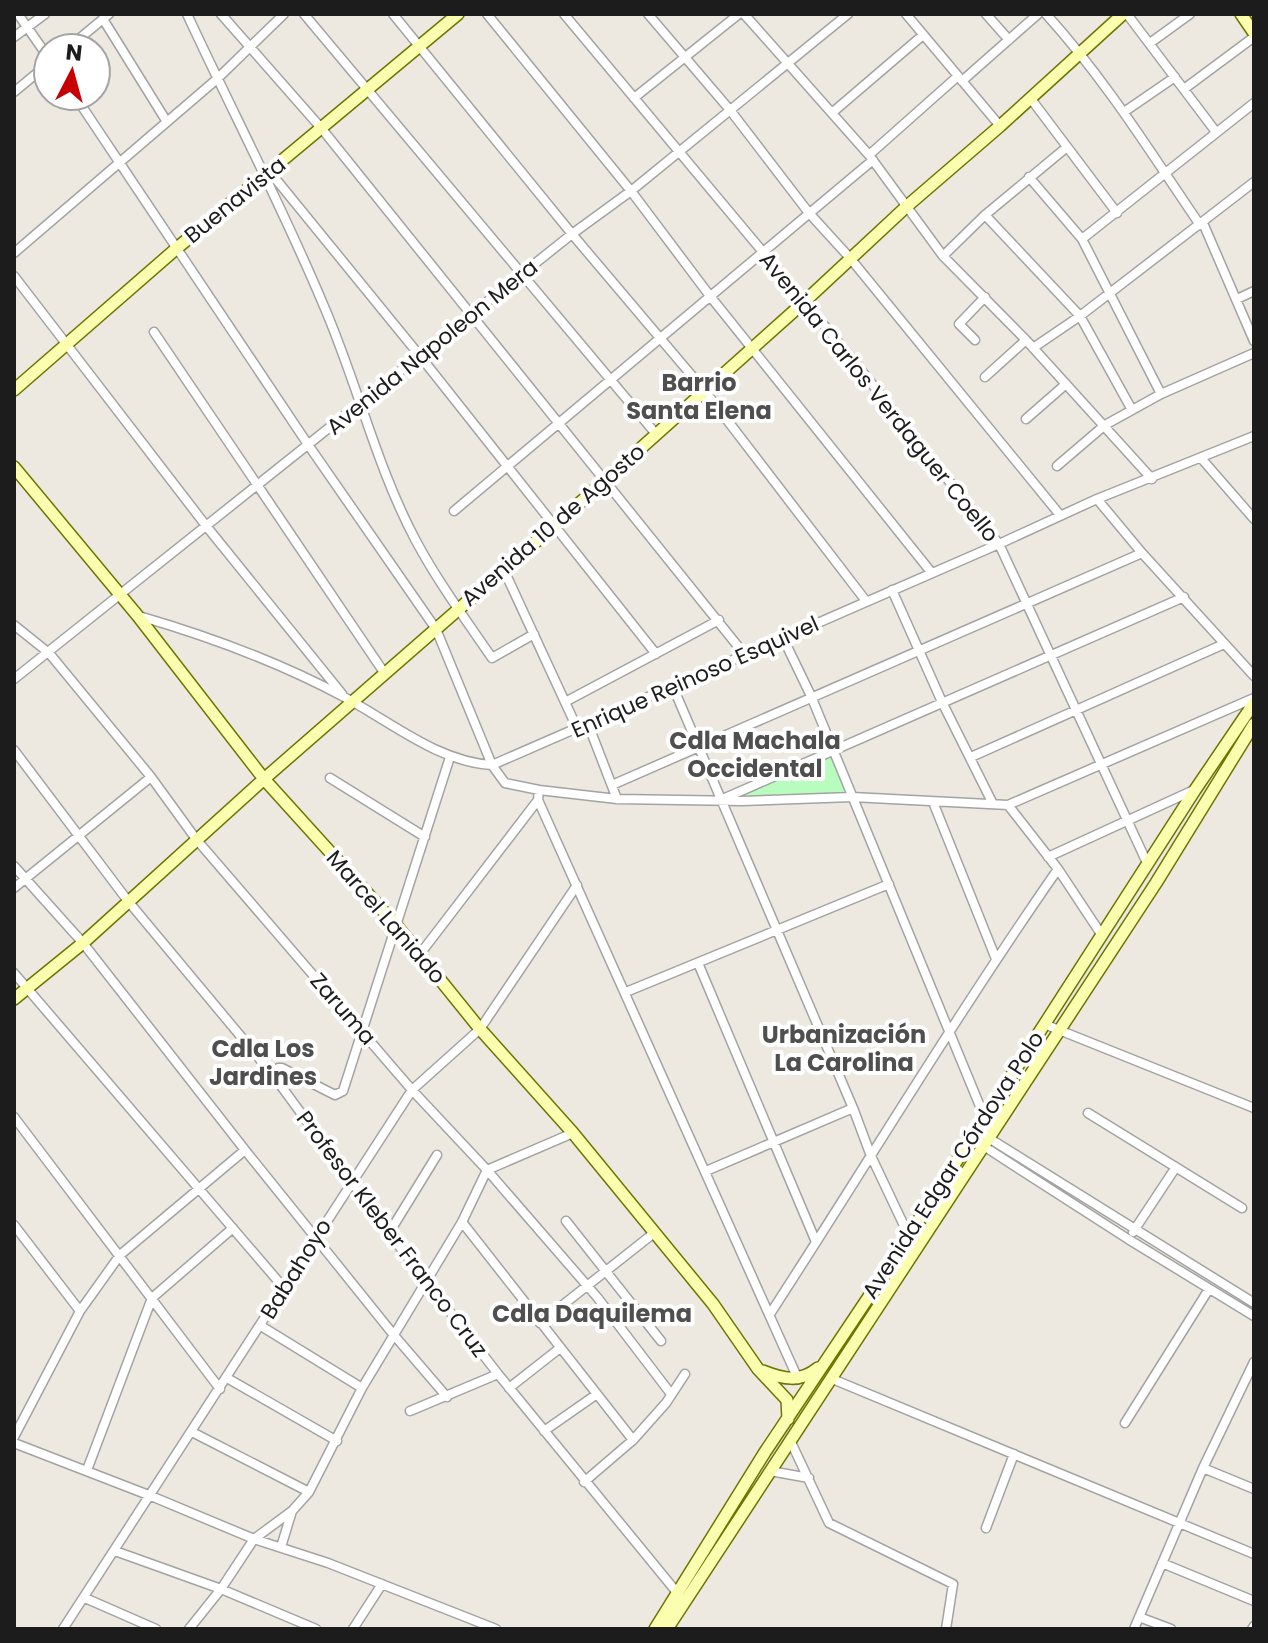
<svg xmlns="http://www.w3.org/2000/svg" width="1268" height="1643" font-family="Poppins,sans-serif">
	<rect width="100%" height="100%" fill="#eee9e0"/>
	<path fill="#b8fdbd" d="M 835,752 L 856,801 L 724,801 Z"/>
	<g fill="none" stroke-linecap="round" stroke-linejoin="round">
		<g stroke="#a3a3a3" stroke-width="11">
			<path id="street" d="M 18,14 L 48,57
				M 187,14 C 232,111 282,206 323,304 C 357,382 376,466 416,541 C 438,582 466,620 492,658 L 534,634
				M 221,14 L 322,129 L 745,655
				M 304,14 L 656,434
				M 393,14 L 572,234 L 704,390 L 866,601
				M 487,14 L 631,191 L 710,296 L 931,572
				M 564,14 L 849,355 L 999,544 L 1148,865
				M 648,14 L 730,110 L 809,213 L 850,258 L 1060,515
				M 744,14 L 869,155 L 943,256 L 1026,340 L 1152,479
				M 906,14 L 1000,126
				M 986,14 L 1009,40
				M 1046,14 C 1105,79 1151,153 1200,225
				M 1127,14 L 1216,132
				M 103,19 L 167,122
				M 14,37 L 45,14
				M 1150,43 L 1190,14
				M 68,48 L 109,14
				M 962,81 L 1038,14
				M 1184,89 L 1254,37
				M 14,92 L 48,64
				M 75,96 L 309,446 L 436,629 L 492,765 L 505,783 L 539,790 L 617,799 L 742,801 L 852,797 L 1008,805 L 1254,698
				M 634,98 L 739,14
				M 1031,99 L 1117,213
				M 833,112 L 923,35
				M 1124,112 L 1175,77
				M 869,155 L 958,76
				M 270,172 L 420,356 L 656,654
				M 1029,177 L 1082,239 L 1161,394
				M 985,215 L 1080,316 L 1132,410
				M 1203,223 L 1254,341
				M 1082,239 L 1254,103
				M 14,253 L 217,79 L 284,14
				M 943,256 L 985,215 L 1067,147
				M 14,276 L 207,527 L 342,694
				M 1237,299 L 1254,291
				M 154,332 L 385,674
				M 975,340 L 959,324 L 985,297
				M 1033,348 L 1080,316 L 1254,182
				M 985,377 L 1026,340
				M 1026,419 L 1066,384
				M 1201,458 L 1254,519
				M 1057,466 L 1105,425 L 1161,394 L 1254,353
				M 1097,499 L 1142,553 L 1254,676
				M 454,511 L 873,160
				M 503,568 L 577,728
				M 892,590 L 942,702 L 993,804
				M 139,616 C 211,637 279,662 344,697 C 391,722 438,762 492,765 L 999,544 L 1097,499 L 1254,436
				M 14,625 L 49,653 L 151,777 L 196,839 L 412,1090 L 487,1170 L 597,1297 L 671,1394
				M 783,638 L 811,696 L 984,1116 L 987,1137 L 1254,1303
				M 14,679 L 572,234 L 631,191 L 848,14
				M 673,687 L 853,1108 L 871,1156 L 908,1234
				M 565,702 L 719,620
				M 588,724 L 617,799
				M 14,750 L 128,901 L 273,1075 L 389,1233 L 498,1374 L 679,1595
				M 971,757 L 1224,644
				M 330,778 L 425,837
				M 612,785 L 1142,553
				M 539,790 L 538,800 L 798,1379
				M 725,798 L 1184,597
				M 933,802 L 996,959
				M 1008,805 L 1058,869 L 1101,934
				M 1048,857 L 1194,790
				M 14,866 L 83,943 L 245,1150 L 393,1334 L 447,1397
				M 14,888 L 151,777
				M 420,954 L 538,800
				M 698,963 L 816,1242
				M 14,973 L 284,1288
				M 626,992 L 889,884
				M 1044,1024 L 1254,1108
				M 273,1075 L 278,1068 L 282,1068 L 335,1095 L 343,1091 L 450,757
				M 1088,1113 L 1242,1208
				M 14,1117 L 220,1389
				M 982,1145 L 1128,1239 L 1254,1316
				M 706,1171 L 853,1108
				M 566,1221 L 661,1341
				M 462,1222 L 633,1440
				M 14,1225 L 80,1311
				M 1133,1232 L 1176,1167
				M 389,1233 L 437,1155
				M 770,1314 C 866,1166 957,1014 1058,869
				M 540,1323 L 654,1233
				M 261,1326 L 362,1388
				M 227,1378 L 337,1441
				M 830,1378 L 1254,1554
				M 509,1388 L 560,1348
				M 410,1411 L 498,1374
				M 1125,1423 L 1209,1289
				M 544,1431 L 597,1394
				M 192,1432 L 309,1492
				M 14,1437 L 80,1311 L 120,1255 L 245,1150
				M 790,1440 L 829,1523 L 953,1584 L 946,1629
				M 14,1443 L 151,1496 L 254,1539 L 328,1563 L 496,1629
				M 1203,1468 L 1254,1489
				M 87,1470 L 152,1298 L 233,1228
				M 770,1471 L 809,1478
				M 584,1482 L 633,1440 L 666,1403 L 685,1374
				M 986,1528 L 1014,1454
				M 281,1547 L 292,1511 L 309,1492 L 362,1388 L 462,1222 L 487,1170 L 573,1133
				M 115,1551 L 221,1589 L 316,1629
				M 1162,1563 L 1254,1601
				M 85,1598 L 156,1629
				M 1139,1617 L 1171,1629
				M 63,1629 L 412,1090 L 480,1029 L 577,885
				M 189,1629 L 221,1589 L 254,1539 L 292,1511
				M 353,1629 L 382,1584
				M 1134,1629 L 1203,1468 L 1254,1362
				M 1252,1629 L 1254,1626"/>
		</g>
		<g stroke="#6b7600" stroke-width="14">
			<path id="secondary" d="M 1241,14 L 1254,33
				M 14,390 L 177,248 L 458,14
				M 14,467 L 137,615 L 264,779 L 396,925 L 480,1029 L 573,1133 L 713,1304 L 758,1369 L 787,1400 L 788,1419
				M 14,999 L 83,943 L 264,779 L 554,526 L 803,303 L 906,207 L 1000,126 L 1123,14
				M 763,1371 C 783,1379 800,1383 818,1368
				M 655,1629 L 765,1452 L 882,1277 L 1195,790 L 1254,703
				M 667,1629 L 1156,883 L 1254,724"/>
		</g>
		<use href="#street" stroke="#fff" stroke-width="8"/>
		<use href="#secondary" stroke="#fbfeae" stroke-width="11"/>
	</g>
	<g text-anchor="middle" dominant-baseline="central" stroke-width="8" stroke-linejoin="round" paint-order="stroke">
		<g font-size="22" fill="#1c1c1c" stroke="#fff">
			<text transform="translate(235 200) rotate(-39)">Buenavista</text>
			<text transform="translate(432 347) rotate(-39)">Avenida Napoleon Mera</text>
			<text transform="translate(879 397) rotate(51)">Avenida Carlos Verdaguer Coello</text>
			<text transform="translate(553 525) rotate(-41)">Avenida 10 de Agosto</text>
			<text transform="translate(695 677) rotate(-24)">Enrique Reinoso Esquivel</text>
			<text transform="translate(386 917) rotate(49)">Marcel Laniado</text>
			<text transform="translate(343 1009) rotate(49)">Zaruma</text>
			<text transform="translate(953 1165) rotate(-57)">Avenida Edgar Córdova Polo</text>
			<text transform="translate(392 1234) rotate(53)">Profesor Kleber Franco Cruz</text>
			<text transform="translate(296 1269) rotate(-58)">Babahoyo</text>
		</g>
		<g font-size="24" font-weight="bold" fill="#4f4f4f" stroke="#fff">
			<text x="699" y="382">Barrio<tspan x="699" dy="28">Santa Elena</tspan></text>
			<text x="755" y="740">Cdla Machala<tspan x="755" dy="28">Occidental</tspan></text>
			<text x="844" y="1034">Urbanización<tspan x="844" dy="28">La Carolina</tspan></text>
			<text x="263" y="1048">Cdla Los<tspan x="263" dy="28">Jardines</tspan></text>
			<text x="592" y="1313">Cdla Daquilema</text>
		</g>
	</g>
	<rect width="1268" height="1643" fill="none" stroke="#1c1c1c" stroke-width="32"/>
	<g transform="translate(72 72) rotate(6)"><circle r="38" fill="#ffffff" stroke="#a4a4a4" stroke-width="2"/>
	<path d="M0-6L14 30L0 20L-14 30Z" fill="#c80003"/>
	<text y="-12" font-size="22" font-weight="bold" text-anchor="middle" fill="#1c1c1c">N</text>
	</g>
</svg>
